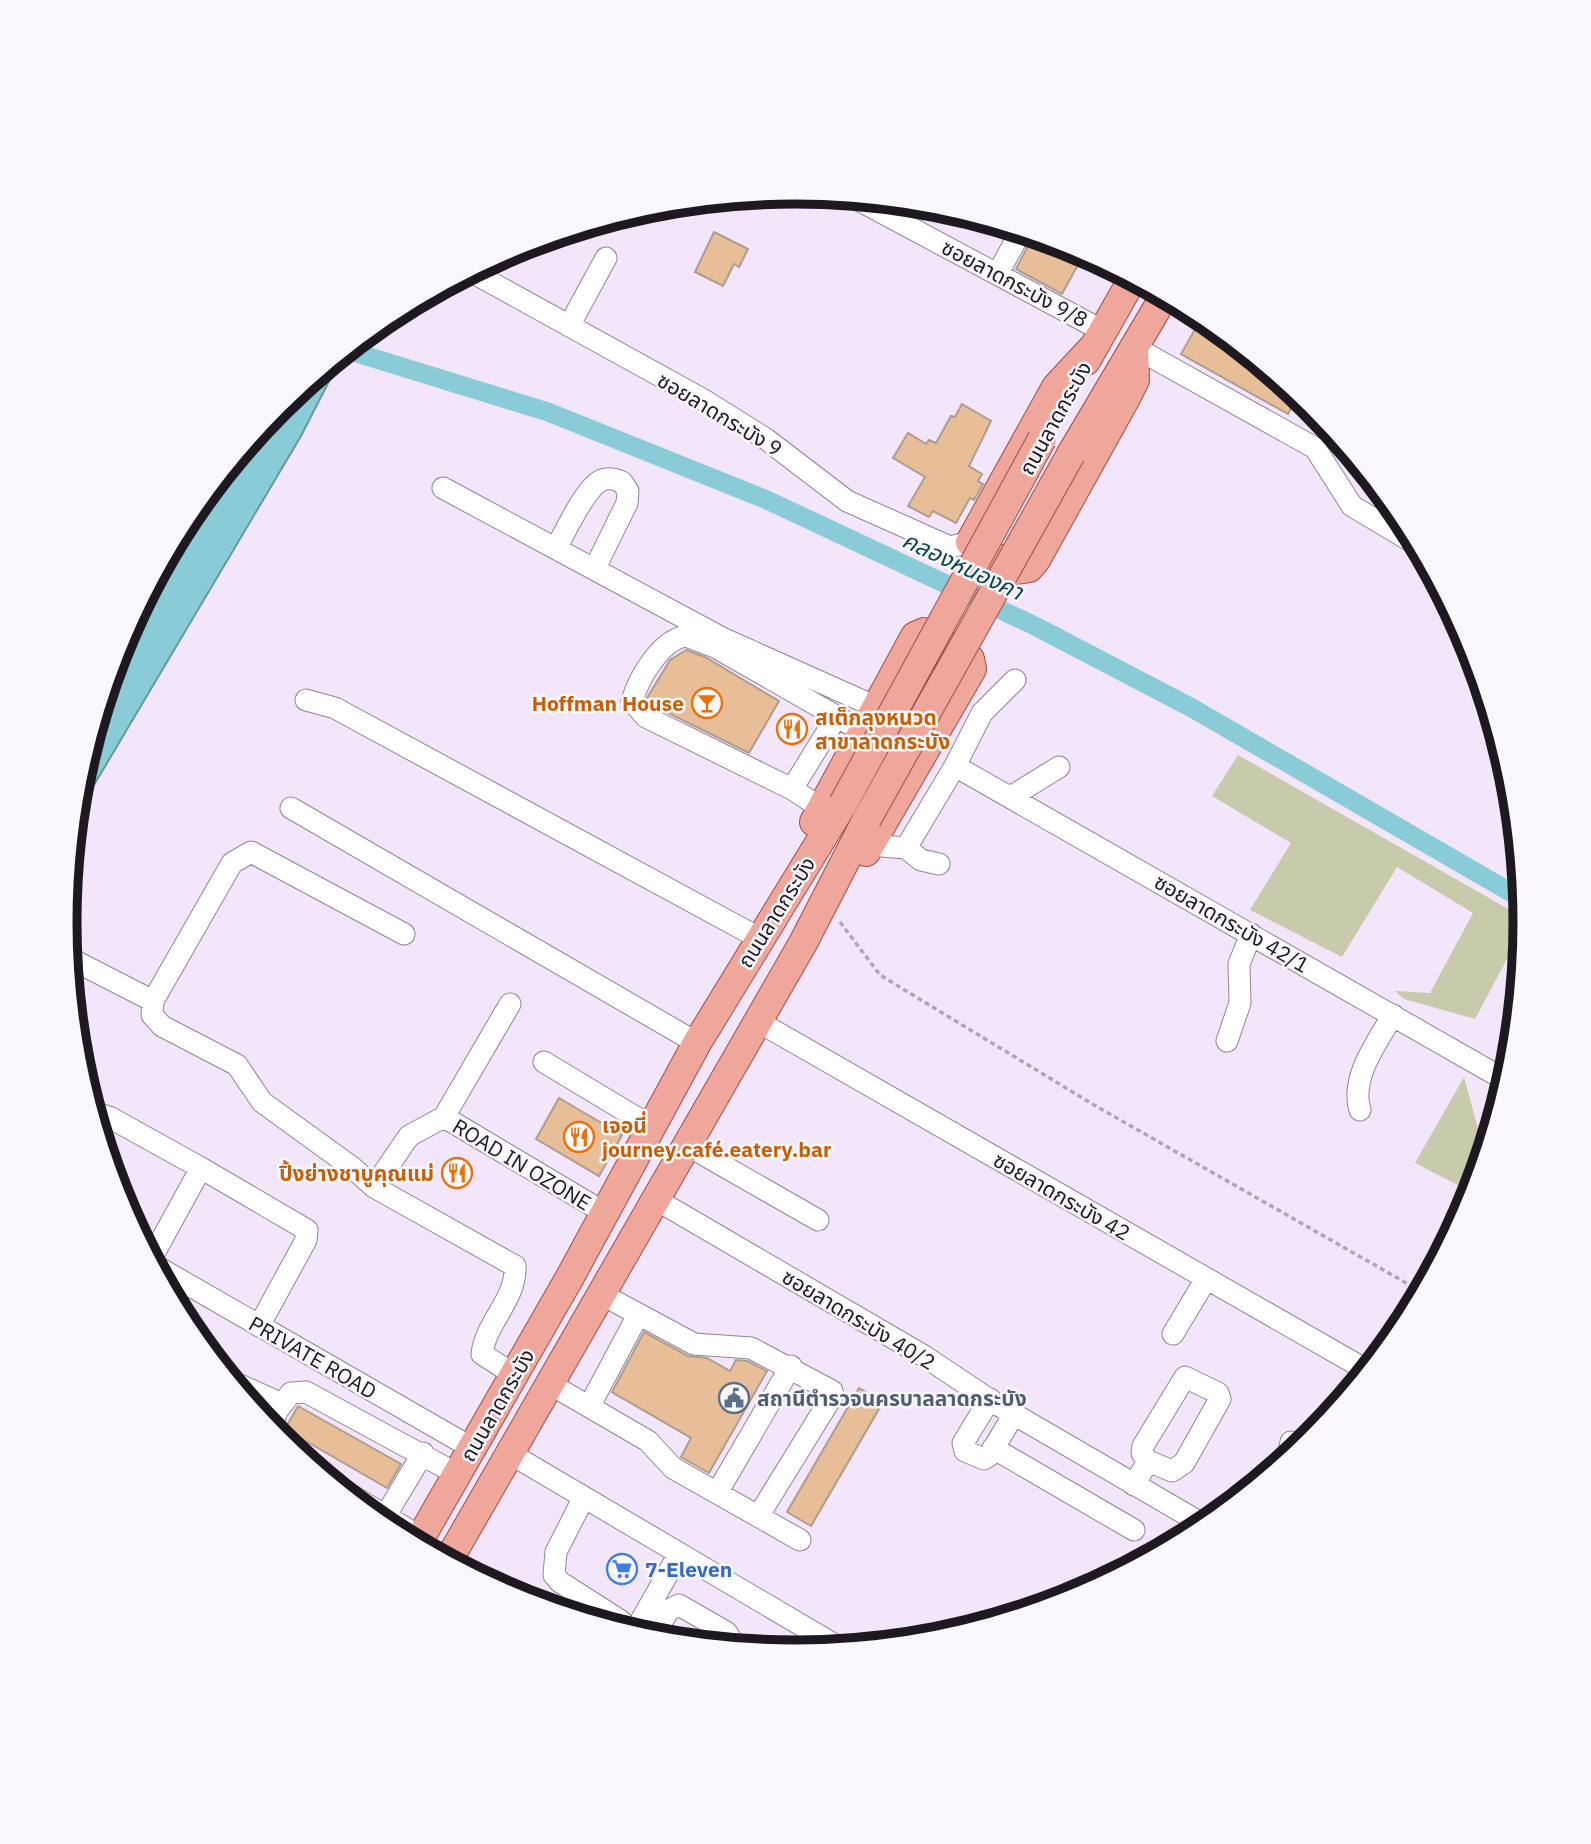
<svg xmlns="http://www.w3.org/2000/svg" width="1591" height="1844" font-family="'IBM Plex Sans','Noto Sans Thai',sans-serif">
	<rect width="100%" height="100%" fill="#f3e6fb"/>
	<path fill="#c7caab" d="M 1238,755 L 1526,919 L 1526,930 L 1523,929 L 1475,1019 L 1404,999 L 1395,991 L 1430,993 L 1473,913 L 1397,867 L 1342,957 L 1250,910 L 1291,843 L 1212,796 Z
		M 1464,1077 L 1481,1140 L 1479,1162 L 1482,1164 L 1473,1193 L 1415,1163 Z"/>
	<path fill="#89ccd8" stroke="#6996a1" stroke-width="2" d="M 344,352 L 301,436 L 75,817 L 79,779 L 121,642 L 188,516 L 279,405 Z"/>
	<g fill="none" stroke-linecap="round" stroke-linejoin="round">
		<path stroke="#89ccd8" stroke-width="19" d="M 347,350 L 548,412 L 767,500 L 1035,626 L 1192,708 L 1524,900"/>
	</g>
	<path fill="#e7be98" stroke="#ae9d8d" stroke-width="2" d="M 714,232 L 748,249 L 739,267 L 734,264 L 723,286 L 695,272 Z
		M 1034,234 L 1085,252 L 1062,294 L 1016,269 Z
		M 1203,315 L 1299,394 L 1288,414 L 1181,354 Z
		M 962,404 L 991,421 L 969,466 L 982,474 L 978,481 L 983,484 L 974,500 L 970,498 L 956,523 L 933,511 L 929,517 L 908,506 L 925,477 L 893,458 L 908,433 L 926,444 L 929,440 L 936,443 L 951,416 L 955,417 Z
		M 686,650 L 705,657 L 779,701 L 749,753 L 654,706 L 647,698 L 670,660 Z
		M 559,1098 L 622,1135 L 599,1176 L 536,1139 Z
		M 644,1332 L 688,1356 L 707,1358 L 730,1371 L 736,1360 L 747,1361 L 767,1371 L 709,1473 L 681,1457 L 691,1438 L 612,1392 Z
		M 859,1388 L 883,1402 L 811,1526 L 787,1512 Z
		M 298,1406 L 401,1464 L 387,1488 L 285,1429 Z"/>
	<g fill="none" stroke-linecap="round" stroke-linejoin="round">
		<g stroke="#908497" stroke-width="23">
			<path id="minor" d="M 853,197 L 1103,331
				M 470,271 L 702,399 L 766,439 L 847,501 L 950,547 L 970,542
				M 998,273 L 1021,231
				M 569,326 L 606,258
				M 1134,347 L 1315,448 L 1352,506 L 1419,546
				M 443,488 L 722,638 L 876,707
				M 556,548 C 566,531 584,490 600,481 C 607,477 615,479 622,482 L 628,491 L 627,503 L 595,568
				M 306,700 L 335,708 L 759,938
				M 955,766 L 1507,1081
				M 792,789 L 837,716
				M 1012,796 L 1059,767
				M 291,808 L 697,1043
				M 821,808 L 792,789 L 646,717 L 632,701 C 639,677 661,640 686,636 L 715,647 L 862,731
				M 870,845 L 906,848 L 955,766 L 982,713 L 1015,680
				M 906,848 L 921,860 L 939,864
				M 404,934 L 251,852 L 232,863 L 153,1001 L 152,1015 L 162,1026 L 237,1065 L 262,1102 L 353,1168 L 374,1187 L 515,1266 C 517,1299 485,1323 482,1354 L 513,1374
				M 75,961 L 153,1001
				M 510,1004 L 444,1117 L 605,1213
				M 757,1021 L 1368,1371
				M 1227,1041 L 1240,1003 L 1239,964 L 1251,934
				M 544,1062 L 652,1127
				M 1360,1110 C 1350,1078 1377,1042 1393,1015
				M 93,1112 L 111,1118 L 201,1168 L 307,1230 L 306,1240 L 259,1326
				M 685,1144 L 818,1220
				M 374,1187 L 409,1136 L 444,1117
				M 655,1199 L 924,1356 L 993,1402 L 1206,1526
				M 151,1259 L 201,1168
				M 154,1265 L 472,1448
				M 601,1294 L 694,1344 L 751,1348 L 832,1391 L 833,1395 L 759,1515
				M 1173,1334 L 1206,1279
				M 231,1381 L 282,1404
				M 550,1384 L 648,1441 L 673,1468 L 800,1540
				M 990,1399 L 963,1443 L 965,1451 L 984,1459 L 989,1456 L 1014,1414
				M 590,1405 L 638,1315
				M 271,1429 L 277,1411 L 291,1393 L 306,1392 L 457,1474
				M 993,1448 L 1134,1530
				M 509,1453 L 840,1648
				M 1288,1458 L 1291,1442
				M 1134,1485 L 1148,1461 L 1142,1453 L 1143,1446 L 1185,1377 L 1218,1393 L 1220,1399 L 1184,1463 L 1172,1471 L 1148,1461
				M 338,1487 L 420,1537
				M 717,1493 L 791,1366
				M 584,1497 L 556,1552 L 554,1575 L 560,1582 L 621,1621
				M 386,1515 L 423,1453
				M 638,1627 L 648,1631 L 657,1629 L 669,1610 L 679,1605 L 726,1632 L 729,1636 L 727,1646
				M 634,1633 L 679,1554"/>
		</g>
		<g stroke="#9f4e45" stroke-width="30">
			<path id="major" d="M 1096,344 L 1056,387 L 970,542 L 1017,570 L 1029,568 L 1036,560 L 1126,398 L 1135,380 L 1134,347
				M 1086,361 L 1133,278
				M 1071,454 L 1165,295
				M 814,822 L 915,636 L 924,632 L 970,659 L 972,669 L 866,852
				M 417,1544 L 570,1277 L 697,1043 L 843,804
				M 448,1561 L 803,943 L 867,819"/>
		</g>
		<path stroke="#b0a6b6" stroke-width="3.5" stroke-dasharray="5 3.5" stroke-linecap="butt" d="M 840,922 L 880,975 L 1094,1105 L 1422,1292"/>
		<use href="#minor" stroke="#fff" stroke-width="21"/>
		<use href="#major" stroke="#efa69b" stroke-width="28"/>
		<g stroke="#9f4e45" stroke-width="30" stroke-linecap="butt">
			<path id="major-bridge" d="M 843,804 L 1042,439
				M 867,819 L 1071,454"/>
		</g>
		<use href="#major-bridge" stroke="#efa69b" stroke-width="28"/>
	</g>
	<defs>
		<g id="bar-ring" transform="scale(1.575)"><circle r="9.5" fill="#faf8fc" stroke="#e8710a" stroke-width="1.5"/><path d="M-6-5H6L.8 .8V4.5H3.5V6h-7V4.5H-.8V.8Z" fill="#e8710a"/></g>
		<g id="restaurant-ring" transform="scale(1.575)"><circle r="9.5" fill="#faf8fc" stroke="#e8710a" stroke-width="1.5"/><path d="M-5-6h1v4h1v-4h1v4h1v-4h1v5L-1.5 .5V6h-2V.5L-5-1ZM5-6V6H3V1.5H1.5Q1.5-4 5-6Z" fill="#e8710a"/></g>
		<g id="civic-ring" transform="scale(1.575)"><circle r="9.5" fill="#faf8fc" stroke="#5c6f8a" stroke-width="1.5"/><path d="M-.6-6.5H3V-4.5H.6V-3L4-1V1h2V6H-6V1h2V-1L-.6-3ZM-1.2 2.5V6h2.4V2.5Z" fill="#5c6f8a"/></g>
		<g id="supermarket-ring" transform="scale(1.575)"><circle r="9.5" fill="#faf8fc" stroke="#3f7fe0" stroke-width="1.5"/><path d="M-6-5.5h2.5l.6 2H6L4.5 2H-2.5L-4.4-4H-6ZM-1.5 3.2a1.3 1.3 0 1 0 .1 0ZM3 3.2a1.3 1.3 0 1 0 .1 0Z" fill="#3f7fe0"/></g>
	</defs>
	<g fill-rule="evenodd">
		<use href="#bar-ring" x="707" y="703"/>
		<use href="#restaurant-ring" x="792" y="729"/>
		<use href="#restaurant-ring" x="579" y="1137"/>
		<use href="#restaurant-ring" x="457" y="1173"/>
		<use href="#civic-ring" x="734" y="1398"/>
		<use href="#supermarket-ring" x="622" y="1569"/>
	</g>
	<g text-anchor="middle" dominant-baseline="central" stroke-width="5" stroke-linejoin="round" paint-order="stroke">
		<g font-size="21" fill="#1e1921" stroke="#faf8fc">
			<text transform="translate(1015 283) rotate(28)">ซอยลาดกระบัง 9/8</text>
			<text transform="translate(720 414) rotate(31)">ซอยลาดกระบัง 9</text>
			<text transform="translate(1055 418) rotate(-61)">ถนนลาดกระบัง</text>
			<text transform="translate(776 912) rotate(-58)">ถนนลาดกระบัง</text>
			<text transform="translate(1232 923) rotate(30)">ซอยลาดกระบัง 42/1</text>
			<text transform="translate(522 1164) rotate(31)">ROAD IN OZONE</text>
			<text transform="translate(1062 1196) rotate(30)">ซอยลาดกระบัง 42</text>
			<text transform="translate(859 1319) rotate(31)">ซอยลาดกระบัง 40/2</text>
			<text transform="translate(313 1357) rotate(30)">PRIVATE ROAD</text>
			<text transform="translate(497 1405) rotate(-60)">ถนนลาดกระบัง</text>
		</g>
		<g font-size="21" font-weight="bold" fill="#c56008" stroke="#faf8fc" text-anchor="end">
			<text x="684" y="703">Hoffman House</text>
			<text x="815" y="717" text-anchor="start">สเต็กลุงหนวด<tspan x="815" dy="24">สาขาลาดกระบัง</tspan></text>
			<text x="602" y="1125" text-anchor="start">เจอนี่<tspan x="602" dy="24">journey.café.eatery.bar</tspan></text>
			<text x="434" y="1173">ปิ้งย่างชาบูคุณแม่</text>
		</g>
		<g font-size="21" font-weight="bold" fill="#4e5e75" stroke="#faf8fc" text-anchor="start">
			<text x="757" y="1398">สถานีตำรวจนครบาลลาดกระบัง</text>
		</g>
		<g font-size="21" font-weight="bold" fill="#366cbe" stroke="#faf8fc" text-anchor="start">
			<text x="645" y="1569">7-Eleven</text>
		</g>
		<g font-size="23" font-style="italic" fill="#0a4851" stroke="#faf8fc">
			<text transform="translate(963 565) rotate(25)">คลองหนองคา</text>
		</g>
	</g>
	<path d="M0 0H1591V1844H0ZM77 922a718 718 0 1 1 1436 0a718 718 0 1 1-1436 0Z" fill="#faf8fc" fill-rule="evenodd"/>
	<path fill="none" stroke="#1e1921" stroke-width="9" d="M77 922a718 718 0 1 1 1436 0a718 718 0 1 1-1436 0Z"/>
</svg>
